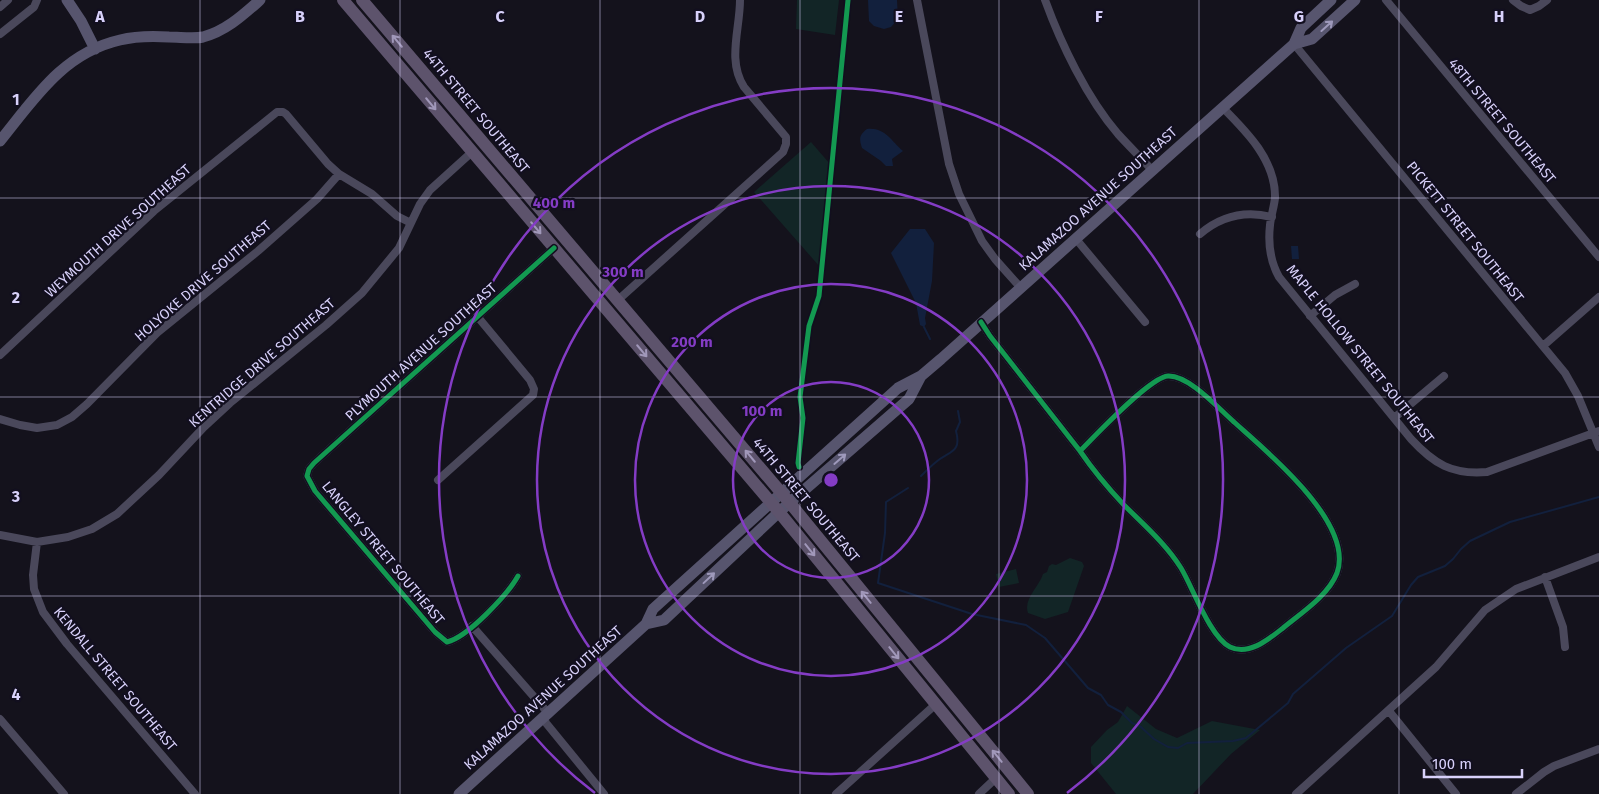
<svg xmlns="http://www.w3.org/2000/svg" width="1599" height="794" font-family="'Fira Sans',sans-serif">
	<rect width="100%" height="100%" fill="#14121c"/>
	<path fill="#122526" d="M 797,0 L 839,0 L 835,35 L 796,29 Z
		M 811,142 L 830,164 L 820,267 L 754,192 Z
		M 1070,558 L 1082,562 L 1084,566 L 1068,612 L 1045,619 L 1028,613 C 1023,599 1039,587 1043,574 L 1047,572 L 1049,566 L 1052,564 L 1056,565 Z
		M 1016,569 L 1019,583 L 999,587 L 996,574 Z
		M 1127,706 L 1156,729 L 1177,738 L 1212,721 L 1260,730 L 1231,754 L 1193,794 L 1116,794 L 1091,763 L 1091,747 L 1107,730 L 1118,722 Z"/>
	<path fill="#12203d" d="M 868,0 L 897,0 L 898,19 L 891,27 L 884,29 L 874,26 L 869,21 Z
		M 867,129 C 885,127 891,141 903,151 L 892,159 L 893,166 L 886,166 L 881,161 L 862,148 C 859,139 859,135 867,129 Z
		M 910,229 L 925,229 L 934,243 L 932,281 L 925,318 L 926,324 L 924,327 L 920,325 L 916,303 L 891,253 Z
		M 1291,246 L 1298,246 L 1299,259 L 1292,259 Z"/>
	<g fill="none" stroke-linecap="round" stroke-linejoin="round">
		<path stroke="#12203d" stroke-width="2" d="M 924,327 L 930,339
			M 921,476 C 926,471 931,466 936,462 C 949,451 962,453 956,431 L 960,422 L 958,411
			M 908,488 L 886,502 L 885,533 L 878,583 L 972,614 L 1026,625 L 1045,638 L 1088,688 L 1101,695 L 1108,705 L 1121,712 L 1132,723 L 1141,727 L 1154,739 L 1168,747 L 1178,748 L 1187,743 L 1233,741 L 1246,738 L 1288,703 L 1293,694 L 1346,648 L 1392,616 L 1411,585 L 1418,577 L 1445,566 L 1453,559 L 1461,549 L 1470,541 L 1510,522 L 1599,497"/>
		<path stroke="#4a485b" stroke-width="8" d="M 917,0 L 949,164 L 959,194 L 982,241 L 995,259 L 1021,288
			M 1045,0 C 1061,44 1087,98 1118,134 C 1129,146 1141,158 1152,170
			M 1386,0 L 1599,257
			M 1513,0 L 1521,6 L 1530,10 L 1539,6 L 1547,0
			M 0,7 L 8,0
			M 0,34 L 34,7 L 37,0
			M 1294,44 L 1565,373 L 1578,396 L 1599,447
			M 1223,108 C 1247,132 1276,161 1275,198 C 1274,207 1271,216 1270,225 C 1268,243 1270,261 1279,277 L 1411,439 C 1434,464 1452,475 1487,472 L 1599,431
			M 1200,234 C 1221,216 1244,210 1272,217
			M 1076,239 L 1145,322
			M 618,300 L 783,152 L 786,144 L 786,137 L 744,87 C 727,61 740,29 740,0
			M 1310,316 L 1335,295 L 1355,284
			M 981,322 L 990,336 L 1080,451 C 1093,470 1108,488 1124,505 C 1144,525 1166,544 1181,568 C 1193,588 1210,637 1230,647 C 1249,656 1269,639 1283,628 C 1301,613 1328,596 1337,573 C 1355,523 1266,451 1234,422 C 1219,409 1189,375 1168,376 C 1150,377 1095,436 1080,451
			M 1543,346 L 1599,297
			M 0,355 L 154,211 L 277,112 L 283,112 L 286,114 L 328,164 L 339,174 L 372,194 L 397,216 L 411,223
			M 1394,418 L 1444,376
			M 0,419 L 20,425 L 37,428 L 57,425 L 72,417 L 87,404 L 157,333 L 258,251 L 317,199 L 339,174
			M 438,480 L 533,395 L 534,389 L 530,380 L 477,316
			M 0,535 L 37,542 L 68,537 L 92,529 L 117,514 L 159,475 L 204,427 L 230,403 L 326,325 L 362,293 L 399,248 L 420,204 L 430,190 L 472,152
			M 37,542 L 33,575 L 34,589 L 43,612 L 67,644 L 195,794
			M 518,576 C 508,594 468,637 447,642 L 435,632 L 315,491 L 307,476 L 309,469 L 314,463 L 554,248
			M 1545,577 L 1563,627 L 1565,647
			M 472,626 L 549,714
			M 1389,711 L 1456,794
			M 544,718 L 546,723 L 604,794
			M 0,719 L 64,794
			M 836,794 L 936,704
			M 979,794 L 996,778
			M 1296,794 L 1436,667 L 1485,610 L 1516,589 L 1599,557
			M 1516,794 L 1544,772 L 1554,766 L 1599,749"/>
		<path stroke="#57556e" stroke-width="11" d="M 67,0 L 81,21 L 95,49
			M 1294,44 L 1312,39 L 1355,0
			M 0,141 C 34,99 63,53 120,40 C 136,36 153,36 169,37 C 180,37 193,39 203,37 C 226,31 243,15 260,0
			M 646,624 L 664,620 L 779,512 L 909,399 L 921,376
			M 459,794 L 646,624 L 653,609 L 898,388 L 921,376 L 941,359 L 1294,44 L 1301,28 L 1331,0"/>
		<path stroke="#5d536c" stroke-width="12" d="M 343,0 L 779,512 L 1009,794
			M 362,0 L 790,503 L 1028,794"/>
		<g stroke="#120f1f" stroke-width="8">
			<path id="cycleway" d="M 981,322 L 990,336 L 1080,451 C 1093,470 1108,488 1124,505 C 1144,525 1166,544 1181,568 C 1193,588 1210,637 1230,647 C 1249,656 1269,639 1283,628 C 1301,613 1328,596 1337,573 C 1355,523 1266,451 1234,422 C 1219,409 1189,375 1168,376 C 1150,377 1095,436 1080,451
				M 799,467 L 798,463 L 803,418 L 800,397 L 809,326 L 819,296 L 848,0
				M 518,576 C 508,594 468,637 447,642 L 435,632 L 315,491 L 307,476 L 309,469 L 314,463 L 554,248"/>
		</g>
		<use href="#cycleway" stroke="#139951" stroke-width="5"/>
	</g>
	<defs><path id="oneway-shaft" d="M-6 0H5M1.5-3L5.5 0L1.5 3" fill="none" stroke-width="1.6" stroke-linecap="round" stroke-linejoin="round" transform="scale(1.25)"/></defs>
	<g stroke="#9e99bb">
		<use href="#oneway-shaft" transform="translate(1327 26) rotate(-42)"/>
		<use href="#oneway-shaft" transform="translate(840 459) rotate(-41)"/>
		<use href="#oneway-shaft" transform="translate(709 578) rotate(-43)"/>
	</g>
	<g stroke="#a198ba">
		<use href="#oneway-shaft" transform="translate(397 41) rotate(-130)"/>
		<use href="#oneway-shaft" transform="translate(431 104) rotate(50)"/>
		<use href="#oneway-shaft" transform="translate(536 228) rotate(50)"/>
		<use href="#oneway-shaft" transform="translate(642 351) rotate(50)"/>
		<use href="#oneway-shaft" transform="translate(750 456) rotate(-130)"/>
		<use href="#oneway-shaft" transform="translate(810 550) rotate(51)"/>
		<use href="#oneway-shaft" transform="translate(866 597) rotate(-129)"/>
		<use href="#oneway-shaft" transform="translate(894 653) rotate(51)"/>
		<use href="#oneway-shaft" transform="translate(997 756) rotate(-129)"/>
	</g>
	<path fill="none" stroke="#d8d1fa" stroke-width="1" stroke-opacity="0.55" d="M 200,0 L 200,794M 400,0 L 400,794M 600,0 L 600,794M 800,0 L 800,794M 999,0 L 999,794M 1199,0 L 1199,794M 1399,0 L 1399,794M 0,198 L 1599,198M 0,397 L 1599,397M 0,596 L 1599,596"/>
	<g fill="none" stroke="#843cc5" stroke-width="2.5">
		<circle cx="831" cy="480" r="98"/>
		<circle cx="831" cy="480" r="196"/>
		<circle cx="831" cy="480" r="294"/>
		<path d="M595 793A392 392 0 1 1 1067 793"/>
	</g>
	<g text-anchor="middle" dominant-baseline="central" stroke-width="4.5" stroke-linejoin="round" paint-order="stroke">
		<g font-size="14" fill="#d8d1fa" stroke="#120f1f">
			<text transform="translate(476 111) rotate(50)">44TH STREET SOUTHEAST</text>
			<text transform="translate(1502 121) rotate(50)">48TH STREET SOUTHEAST</text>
			<text transform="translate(1098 199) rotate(-42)">KALAMAZOO AVENUE SOUTHEAST</text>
			<text transform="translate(118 231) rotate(-42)">WEYMOUTH DRIVE SOUTHEAST</text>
			<text transform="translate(1465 232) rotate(51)">PICKETT STREET SOUTHEAST</text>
			<text transform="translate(203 281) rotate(-41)">HOLYOKE DRIVE SOUTHEAST</text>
			<text transform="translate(421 352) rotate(-42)">PLYMOUTH AVENUE SOUTHEAST</text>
			<text transform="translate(1360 354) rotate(51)">MAPLE HOLLOW STREET SOUTHEAST</text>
			<text transform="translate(262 363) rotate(-41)">KENTRIDGE DRIVE SOUTHEAST</text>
			<text transform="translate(806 500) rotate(50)">44TH STREET SOUTHEAST</text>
			<text transform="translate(383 553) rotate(50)">LANGLEY STREET SOUTHEAST</text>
			<text transform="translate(115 679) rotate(50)">KENDALL STREET SOUTHEAST</text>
			<text transform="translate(543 698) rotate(-42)">KALAMAZOO AVENUE SOUTHEAST</text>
		</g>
	</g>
	<g font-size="16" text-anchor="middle" font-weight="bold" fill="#d8d1fa" stroke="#120f1f" stroke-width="4.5" stroke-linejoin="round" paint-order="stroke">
		<text x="100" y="22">A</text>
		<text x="300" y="22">B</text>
		<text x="500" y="22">C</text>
		<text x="700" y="22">D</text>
		<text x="899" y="22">E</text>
		<text x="1099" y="22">F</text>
		<text x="1299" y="22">G</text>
		<text x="1499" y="22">H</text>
		<text x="16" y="105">1</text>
		<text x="16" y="303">2</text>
		<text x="16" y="502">3</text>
		<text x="16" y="700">4</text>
	</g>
	<circle cx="831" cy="480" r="8" fill="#843cc5" stroke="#120f1f" stroke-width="2.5"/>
	<g font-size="15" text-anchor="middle" font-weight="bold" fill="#843cc5" stroke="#120f1f" stroke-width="4.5" stroke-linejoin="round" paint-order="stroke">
		<text x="554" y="208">400 m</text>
		<text x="623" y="277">300 m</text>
		<text x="692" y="347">200 m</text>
		<text x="762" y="416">100 m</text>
	</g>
	<path d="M1424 769v8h98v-8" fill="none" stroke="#d8d1fa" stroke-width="2.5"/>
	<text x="1432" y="769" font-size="15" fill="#d8d1fa" stroke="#120f1f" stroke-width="4" paint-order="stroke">100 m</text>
</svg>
